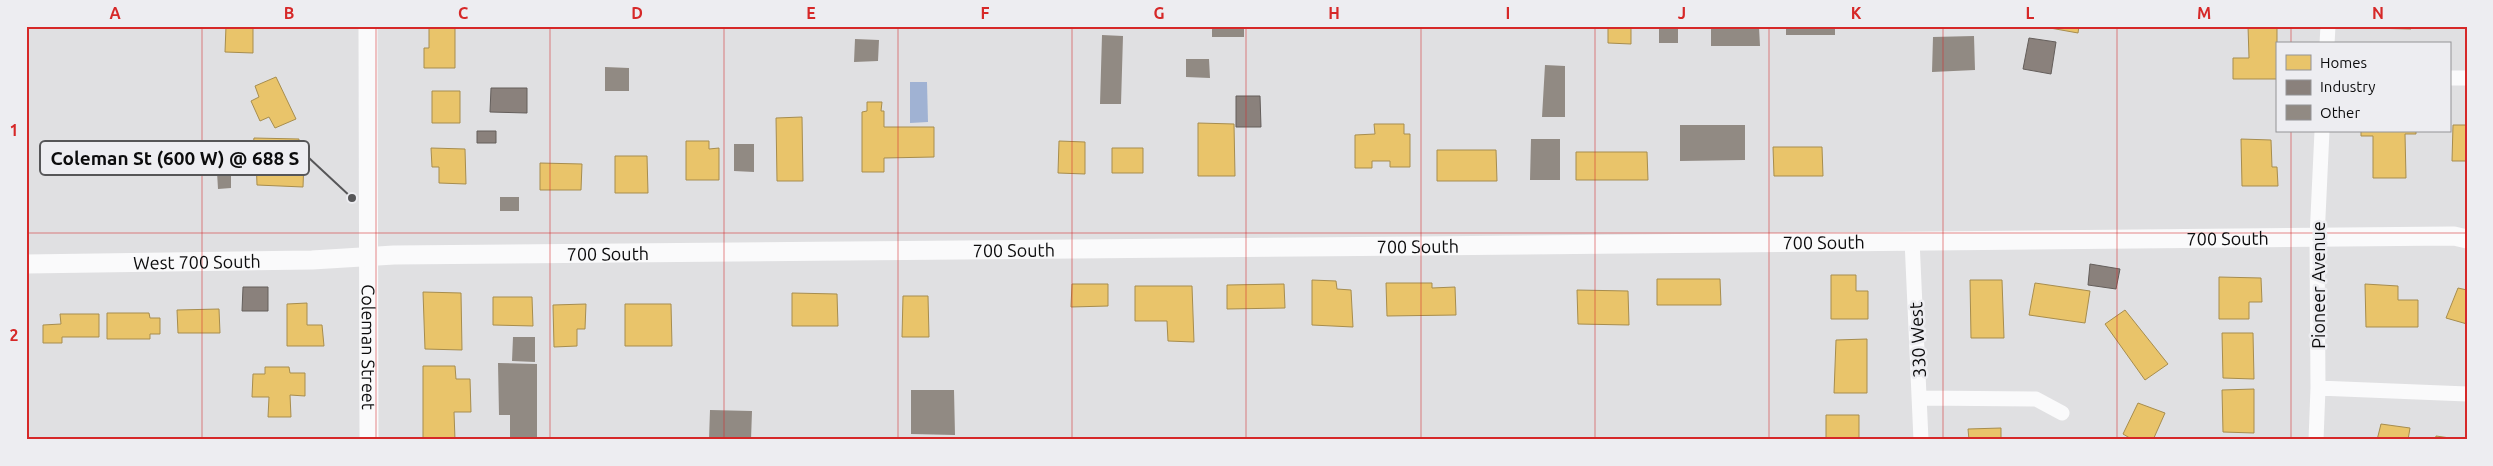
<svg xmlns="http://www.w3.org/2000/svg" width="2493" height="466" font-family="Ubuntu,sans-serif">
	<rect width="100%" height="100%" fill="#e0e0e2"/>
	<path fill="#a0b2d3" d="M 910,82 L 927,82 L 928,122 L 910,123 Z"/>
	<path fill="#e9c46a" stroke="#a78d4e" d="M 226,26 L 253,26 L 253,53 L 225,52 Z
		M 429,26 L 455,26 L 455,68 L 424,68 L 424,48 L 429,48 Z
		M 1608,26 L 1631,26 L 1631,44 L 1608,43 Z
		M 2039,26 L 2079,26 L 2078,33 Z
		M 2248,26 L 2277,26 L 2277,79 L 2233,79 L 2233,58 L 2249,58 Z
		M 2370,26 L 2411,26 L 2411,29 L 2370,28 Z
		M 276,77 L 296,119 L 275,128 L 269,117 L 260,121 L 251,101 L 259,97 L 255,86 Z
		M 432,91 L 460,91 L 460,123 L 432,123 Z
		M 867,102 L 882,102 L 881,111 L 884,111 L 884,127 L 934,127 L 934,157 L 884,158 L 884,172 L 862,172 L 862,112 L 867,111 Z
		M 802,117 L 803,181 L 777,181 L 776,118 Z
		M 1198,123 L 1234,124 L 1235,176 L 1198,176 Z
		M 1374,124 L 1404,124 L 1404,134 L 1410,134 L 1410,167 L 1390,167 L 1390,161 L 1372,161 L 1372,168 L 1355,168 L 1355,135 L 1375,134 Z
		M 2453,125 L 2467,125 L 2467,161 L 2452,161 Z
		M 2361,131 L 2416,131 L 2416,134 L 2405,134 L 2406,178 L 2373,178 L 2373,136 L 2361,136 Z
		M 254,138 L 299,139 L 297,160 L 304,160 L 303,187 L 257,185 L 256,158 L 251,158 Z
		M 2241,139 L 2271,140 L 2272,167 L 2277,167 L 2278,186 L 2242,186 Z
		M 686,141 L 709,141 L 709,149 L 719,148 L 719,180 L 686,180 Z
		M 1059,141 L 1085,142 L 1085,174 L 1058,173 Z
		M 1773,147 L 1822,147 L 1823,176 L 1774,176 Z
		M 431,148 L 465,149 L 466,184 L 439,183 L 439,167 L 432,167 Z
		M 1112,148 L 1143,148 L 1143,173 L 1112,173 Z
		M 1437,150 L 1496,150 L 1497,181 L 1437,181 Z
		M 1576,152 L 1647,152 L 1648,180 L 1576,180 Z
		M 615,156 L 647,156 L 648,193 L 615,193 Z
		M 540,163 L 582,164 L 581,190 L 540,190 Z
		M 1831,275 L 1856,275 L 1856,291 L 1868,291 L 1868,319 L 1831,319 Z
		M 2219,277 L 2261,278 L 2262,302 L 2249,302 L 2249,319 L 2219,319 Z
		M 1657,279 L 1720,279 L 1721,305 L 1657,305 Z
		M 1312,280 L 1336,281 L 1337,289 L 1351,290 L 1353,327 L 1312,325 Z
		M 1970,280 L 2002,280 L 2004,338 L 1971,338 Z
		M 1386,283 L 1432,283 L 1432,288 L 1455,287 L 1456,315 L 1387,316 Z
		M 2035,283 L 2090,291 L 2085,323 L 2029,315 Z
		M 1072,284 L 1108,284 L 1108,306 L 1071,307 Z
		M 1284,284 L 1285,308 L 1227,309 L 1227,285 Z
		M 2365,284 L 2398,286 L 2398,300 L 2418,300 L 2418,327 L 2366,327 Z
		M 1135,286 L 1192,286 L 1194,342 L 1168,341 L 1167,321 L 1135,321 Z
		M 2458,288 L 2467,290 L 2467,324 L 2446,318 Z
		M 1577,290 L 1628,291 L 1629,325 L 1578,324 Z
		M 423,292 L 461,293 L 462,350 L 425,349 Z
		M 792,293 L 837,294 L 838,326 L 792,326 Z
		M 903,296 L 928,296 L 929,337 L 902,337 Z
		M 493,297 L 532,297 L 533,326 L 493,325 Z
		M 307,303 L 307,325 L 322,325 L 324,346 L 287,346 L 287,304 Z
		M 586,304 L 585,329 L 577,329 L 577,346 L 554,347 L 553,305 Z
		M 625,304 L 671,304 L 672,346 L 625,346 Z
		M 219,309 L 220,333 L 178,333 L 177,310 Z
		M 2125,310 L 2168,364 L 2145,380 L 2105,324 Z
		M 107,313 L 149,313 L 150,318 L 160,318 L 160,334 L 150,334 L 150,339 L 107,339 Z
		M 60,314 L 99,314 L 99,337 L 62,337 L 62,343 L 43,343 L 43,325 L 61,324 Z
		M 2222,333 L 2253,333 L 2254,379 L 2223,378 Z
		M 1867,339 L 1867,393 L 1834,393 L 1836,340 Z
		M 423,366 L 455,366 L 456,379 L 470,379 L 471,412 L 454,412 L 455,440 L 423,440 Z
		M 265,367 L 289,367 L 290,373 L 305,373 L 305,396 L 290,395 L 291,417 L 268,417 L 269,397 L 252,397 L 253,374 L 265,374 Z
		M 2254,389 L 2254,433 L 2223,432 L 2222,390 Z
		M 2138,403 L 2165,413 L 2153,440 L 2133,440 L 2123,434 Z
		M 1826,415 L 1859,415 L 1859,438 L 1873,440 L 1826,440 Z
		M 2381,424 L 2410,428 L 2408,440 L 2377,440 Z
		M 2001,428 L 2001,440 L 1969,440 L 1968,429 Z
		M 2436,436 L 2464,440 L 2435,440 Z"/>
	<path fill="#8a817c" stroke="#645e5b" d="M 2029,38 L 2056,42 L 2051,74 L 2023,69 Z
		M 491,88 L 527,88 L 527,113 L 490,112 Z
		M 1236,96 L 1260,96 L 1261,127 L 1236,127 Z
		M 477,131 L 496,131 L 496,143 L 477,143 Z
		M 2090,264 L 2120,269 L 2116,289 L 2088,285 Z
		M 243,287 L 268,287 L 268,311 L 242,311 Z"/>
	<path fill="#918a83" d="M 1212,26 L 1244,26 L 1244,37 L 1212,37 Z
		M 1273,26 L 1295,26 L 1295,29 L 1273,29 Z
		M 1659,26 L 1678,26 L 1678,43 L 1659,43 Z
		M 1786,26 L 1835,26 L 1835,35 L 1786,35 Z
		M 1711,27 L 1759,27 L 1760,46 L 1711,46 Z
		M 1102,35 L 1123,36 L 1121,104 L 1100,104 Z
		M 1974,36 L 1975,70 L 1932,72 L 1933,37 Z
		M 855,39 L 879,40 L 878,61 L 854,62 Z
		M 1186,59 L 1209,59 L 1210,78 L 1186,77 Z
		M 1545,65 L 1565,66 L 1565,117 L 1542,117 Z
		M 605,67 L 629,68 L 629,91 L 605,91 Z
		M 1680,125 L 1745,125 L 1745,160 L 1680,161 Z
		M 1531,139 L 1560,139 L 1560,180 L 1530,180 Z
		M 734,144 L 754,144 L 754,172 L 734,171 Z
		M 217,172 L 231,172 L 231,188 L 218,189 Z
		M 500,197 L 519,197 L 519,211 L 500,211 Z
		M 513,337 L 535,337 L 535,362 L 512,361 Z
		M 498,363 L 537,364 L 537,438 L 510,437 L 510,415 L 499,415 Z
		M 911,390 L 954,390 L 955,435 L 911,434 Z
		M 710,410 L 752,411 L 751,440 L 709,440 Z"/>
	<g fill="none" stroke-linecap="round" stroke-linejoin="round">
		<path stroke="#fafafb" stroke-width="15" d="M 2327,44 L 2328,26
			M 2449,78 L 2467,78
			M 1912,240 L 1921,440
			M 2318,388 L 2467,394
			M 1920,398 L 2036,399 L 2062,413
			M 2316,440 L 2318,388 L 2317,238 L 2322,131"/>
		<g stroke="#fafafb" stroke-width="19">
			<path id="s1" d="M 368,26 L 369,440"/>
			<path id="s2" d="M 26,264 L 312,260 L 394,255 C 1081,250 1767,242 2454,236 L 2467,239"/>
		</g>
	</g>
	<path fill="none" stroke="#d62828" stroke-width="1" stroke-opacity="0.55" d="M 202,26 L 202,440M 376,26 L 376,440M 550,26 L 550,440M 724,26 L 724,440M 898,26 L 898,440M 1072,26 L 1072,440M 1246,26 L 1246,440M 1421,26 L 1421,440M 1595,26 L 1595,440M 1769,26 L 1769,440M 1943,26 L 1943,440M 2117,26 L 2117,440M 2291,26 L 2291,44M 2291,131 L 2291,440M 26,233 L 2467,233"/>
	<g text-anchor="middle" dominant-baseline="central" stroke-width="5" stroke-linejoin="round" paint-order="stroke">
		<g font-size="18" fill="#0c0c0d" stroke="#ededf1">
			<text stroke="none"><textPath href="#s2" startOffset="2202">700 South</textPath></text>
			<text stroke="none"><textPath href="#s2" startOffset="1798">700 South</textPath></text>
			<text stroke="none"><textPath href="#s2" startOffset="1392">700 South</textPath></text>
			<text stroke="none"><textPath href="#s2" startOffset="988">700 South</textPath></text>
			<text stroke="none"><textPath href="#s2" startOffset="582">700 South</textPath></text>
			<text stroke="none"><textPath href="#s2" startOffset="171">West 700 South</textPath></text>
			<text transform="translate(2318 285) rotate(-90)">Pioneer Avenue</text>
			<text transform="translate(1917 340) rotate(-93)">330 West</text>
			<text stroke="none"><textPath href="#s1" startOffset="321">Coleman Street</textPath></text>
		</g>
	</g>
	<path fill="none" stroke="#565658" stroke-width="2" d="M352 198L309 158"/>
	<circle fill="#565658" stroke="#ededf1" stroke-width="2" cx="352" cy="198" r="5"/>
	<rect fill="#ededf1" stroke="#565658" stroke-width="2" x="40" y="141" width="269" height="34" rx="5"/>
	<g font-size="19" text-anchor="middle" font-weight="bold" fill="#0c0c0d">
		<text x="175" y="165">Coleman St (600 W) @ 688 S</text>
	</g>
	<rect width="2493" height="466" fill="none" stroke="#ededf1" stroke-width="55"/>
	<rect x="2276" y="42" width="175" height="90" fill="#ededf1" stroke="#939396"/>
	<rect x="2286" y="55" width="25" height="15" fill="#e9c46a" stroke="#939396"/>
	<text x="2320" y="68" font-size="15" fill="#0c0c0d">Homes</text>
	<rect x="2286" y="80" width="25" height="15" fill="#8a817c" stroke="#939396"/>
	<text x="2320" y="92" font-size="15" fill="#0c0c0d">Industry</text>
	<rect x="2286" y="105" width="25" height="15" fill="#918a83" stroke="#939396"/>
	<text x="2320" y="118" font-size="15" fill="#0c0c0d">Other</text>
	<rect x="28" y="28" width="2438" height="410" fill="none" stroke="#d62828" stroke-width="2"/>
	<g font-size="16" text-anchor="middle" font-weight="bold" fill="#d62828">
		<text x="115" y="19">A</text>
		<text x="289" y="19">B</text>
		<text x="463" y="19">C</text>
		<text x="637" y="19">D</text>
		<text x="811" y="19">E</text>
		<text x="985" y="19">F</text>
		<text x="1159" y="19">G</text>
		<text x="1334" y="19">H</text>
		<text x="1508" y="19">I</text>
		<text x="1682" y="19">J</text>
		<text x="1856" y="19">K</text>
		<text x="2030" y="19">L</text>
		<text x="2204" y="19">M</text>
		<text x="2378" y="19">N</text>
		<text x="14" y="136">1</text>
		<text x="14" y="341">2</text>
	</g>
</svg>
